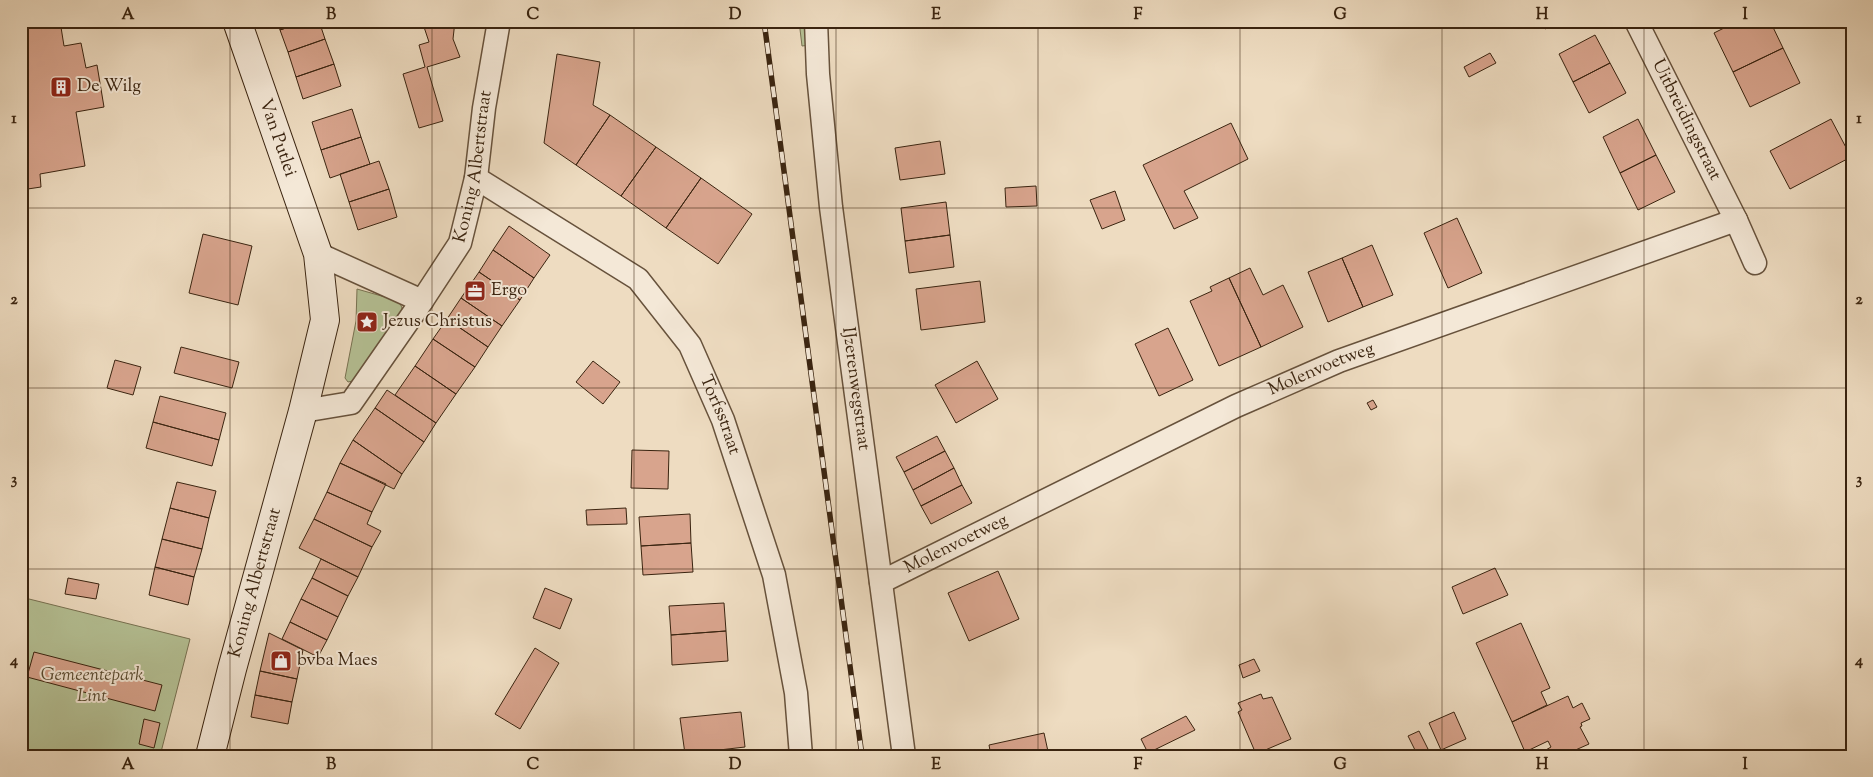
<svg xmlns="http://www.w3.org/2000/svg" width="1873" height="777" font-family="'Sorts Mill Goudy',serif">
	<rect width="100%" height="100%" fill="#eedcc1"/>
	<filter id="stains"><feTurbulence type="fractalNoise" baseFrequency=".004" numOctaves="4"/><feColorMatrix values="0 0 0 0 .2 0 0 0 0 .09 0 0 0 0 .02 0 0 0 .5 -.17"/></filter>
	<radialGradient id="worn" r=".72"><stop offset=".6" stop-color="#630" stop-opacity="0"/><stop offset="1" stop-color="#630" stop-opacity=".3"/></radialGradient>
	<path fill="#b5c195" stroke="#787252" d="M 799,21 L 809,21 L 810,45 L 802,46 Z
		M 357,289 L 399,301 L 402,308 L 401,314 L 353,381 L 348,382 L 345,378 L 356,321 Z
		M 21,597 L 190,639 L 160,756 L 21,756 Z"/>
	<path fill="#d8a48d" stroke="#3a2410" d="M 21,21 L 60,21 L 64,46 L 81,43 L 86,68 L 97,65 L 104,107 L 76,112 L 85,166 L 40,174 L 41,187 L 21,190 Z
		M 277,21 L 306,21 L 280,30 Z
		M 306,21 L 319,21 L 325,39 L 288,52 L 280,30 Z
		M 422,21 L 455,21 L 453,39 L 460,57 L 427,67 L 443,121 L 419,128 L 403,74 L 425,67 L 419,45 L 429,42 Z
		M 1541,21 L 1559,21 L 1545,29 Z
		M 1738,21 L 1770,21 L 1783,48 L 1733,72 L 1714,33 Z
		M 1595,35 L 1610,63 L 1573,82 L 1559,54 Z
		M 325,39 L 334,64 L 296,77 L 288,52 Z
		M 1783,48 L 1800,83 L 1750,107 L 1733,72 Z
		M 1490,53 L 1496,63 L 1469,77 L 1464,67 Z
		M 557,54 L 600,62 L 593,105 L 610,115 L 576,165 L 544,143 Z
		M 1610,63 L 1626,93 L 1589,113 L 1573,82 Z
		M 334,64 L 341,86 L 303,99 L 296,77 Z
		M 352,109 L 361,137 L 321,150 L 312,122 Z
		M 610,115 L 656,147 L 621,196 L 576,165 Z
		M 1638,119 L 1656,155 L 1620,173 L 1603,137 Z
		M 1831,119 L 1851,157 L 1790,189 L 1770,151 Z
		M 1231,123 L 1248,159 L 1184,191 L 1198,218 L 1174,229 L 1143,165 Z
		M 361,137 L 370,164 L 330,178 L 321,150 Z
		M 940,141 L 945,174 L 900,180 L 895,148 Z
		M 656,147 L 701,178 L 666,228 L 621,196 Z
		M 1656,155 L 1675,192 L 1638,210 L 1620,173 Z
		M 379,161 L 389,189 L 349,202 L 340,174 Z
		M 701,178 L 752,214 L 718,264 L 666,228 Z
		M 1036,186 L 1037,206 L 1006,207 L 1005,188 Z
		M 389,189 L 397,217 L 358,230 L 349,202 Z
		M 1115,191 L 1125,220 L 1102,229 L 1090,200 Z
		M 946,202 L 950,235 L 905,241 L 901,208 Z
		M 1457,218 L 1482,273 L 1448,288 L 1424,233 Z
		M 509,226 L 550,255 L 534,278 L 493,250 Z
		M 203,234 L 252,246 L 238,305 L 189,293 Z
		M 950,235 L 954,267 L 909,273 L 905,241 Z
		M 1372,245 L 1393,295 L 1363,307 L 1342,258 Z
		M 493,250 L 534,278 L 520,300 L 479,272 Z
		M 1342,258 L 1363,307 L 1328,322 L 1308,272 Z
		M 1250,268 L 1263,295 L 1283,285 L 1303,327 L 1261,347 L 1229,278 Z
		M 479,272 L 520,300 L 502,326 L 461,298 Z
		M 1229,278 L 1261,347 L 1219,366 L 1190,301 L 1212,291 L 1210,287 Z
		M 980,281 L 985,322 L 921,330 L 916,289 Z
		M 461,298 L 502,326 L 488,347 L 447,319 Z
		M 447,319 L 488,347 L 475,367 L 433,339 Z
		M 1168,328 L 1193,380 L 1159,396 L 1135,344 Z
		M 433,339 L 475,367 L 456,394 L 415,366 Z
		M 181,347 L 239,362 L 232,388 L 174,373 Z
		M 115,360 L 141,367 L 133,395 L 107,388 Z
		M 593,361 L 620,382 L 603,404 L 576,382 Z
		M 977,361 L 998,399 L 956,423 L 935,385 Z
		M 415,366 L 456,394 L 436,423 L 395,395 Z
		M 387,390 L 436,423 L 424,442 L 375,408 Z
		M 160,396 L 226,413 L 219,440 L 153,422 Z
		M 1373,400 L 1377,407 L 1371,410 L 1367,403 Z
		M 375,408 L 424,442 L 402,474 L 353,440 Z
		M 153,422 L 219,440 L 212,466 L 146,448 Z
		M 937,436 L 945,451 L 904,472 L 896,457 Z
		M 353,440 L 402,474 L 394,489 L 340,463 Z
		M 632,450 L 669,451 L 668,489 L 631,488 Z
		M 945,451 L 954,468 L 913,490 L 904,472 Z
		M 340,463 L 386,484 L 372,512 L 327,492 Z
		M 954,468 L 962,485 L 921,506 L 913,490 Z
		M 177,482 L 216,491 L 209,518 L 170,508 Z
		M 962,485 L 972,503 L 931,524 L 921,506 Z
		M 327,492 L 372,512 L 367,524 L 381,531 L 372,547 L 314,519 Z
		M 170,508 L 209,518 L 202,549 L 162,539 Z
		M 626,508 L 627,524 L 587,525 L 586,510 Z
		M 690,514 L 691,543 L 641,546 L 639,517 Z
		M 314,519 L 372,547 L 358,577 L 299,548 Z
		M 162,539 L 202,549 L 194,577 L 155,567 Z
		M 691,543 L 693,572 L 643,575 L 641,546 Z
		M 321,559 L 358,577 L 348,596 L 312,578 Z
		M 155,567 L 194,577 L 188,605 L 149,595 Z
		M 1495,568 L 1508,595 L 1463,614 L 1452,587 Z
		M 998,571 L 1019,619 L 969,641 L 948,593 Z
		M 68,578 L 99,584 L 96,599 L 65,594 Z
		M 312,578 L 348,596 L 338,617 L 301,599 Z
		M 545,588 L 572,599 L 560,629 L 533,618 Z
		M 301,599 L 338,617 L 327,640 L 290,622 Z
		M 724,603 L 726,631 L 671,635 L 669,606 Z
		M 290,622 L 327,640 L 318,657 L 282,639 Z
		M 1521,623 L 1550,688 L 1541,692 L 1547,705 L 1512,722 L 1476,643 Z
		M 726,631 L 728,661 L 672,665 L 671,635 Z
		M 269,633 L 303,650 L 297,679 L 260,671 Z
		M 535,648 L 559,663 L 520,729 L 495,714 Z
		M 34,652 L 162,685 L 155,711 L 27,677 Z
		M 1254,659 L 1260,671 L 1243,678 L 1239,665 Z
		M 260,671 L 297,679 L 292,702 L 255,695 Z
		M 1261,694 L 1263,699 L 1272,697 L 1291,739 L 1256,754 L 1238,712 L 1242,710 L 1238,703 Z
		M 255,695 L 292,702 L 288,724 L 251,717 Z
		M 1568,696 L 1573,708 L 1582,703 L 1590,719 L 1581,723 L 1582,726 L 1580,727 L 1589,744 L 1562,756 L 1546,756 L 1544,751 L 1551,747 L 1548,741 L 1525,752 L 1512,722 Z
		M 741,712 L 745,747 L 685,754 L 680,718 Z
		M 1454,712 L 1466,739 L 1441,750 L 1429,723 Z
		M 1186,716 L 1195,730 L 1148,753 L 1141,739 Z
		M 144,719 L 160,723 L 154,748 L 139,744 Z
		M 1419,731 L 1428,749 L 1417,754 L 1408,736 Z
		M 1044,733 L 1049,756 L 991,756 L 989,745 Z"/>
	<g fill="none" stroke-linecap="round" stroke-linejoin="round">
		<g stroke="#67523c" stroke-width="25">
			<g id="street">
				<path id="s1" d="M 816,21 L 818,74 L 831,207 L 904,756"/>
				<path id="s2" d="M 1636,21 L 1736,220 L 1755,263"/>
				<path id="s3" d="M 476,178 L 638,279 L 690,345 L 723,420 L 774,575 L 796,693 L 801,756"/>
				<path d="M 318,254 L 422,301"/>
				<path id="s4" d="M 303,411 L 351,403 L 422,301 L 460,243 L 476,178 L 484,108 L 499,21"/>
				<path id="s5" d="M 881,582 L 1236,406 L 1339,361 L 1736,220"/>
			</g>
		</g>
		<g stroke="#3a2410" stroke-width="30">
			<g id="secondary">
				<path id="s6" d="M 210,756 L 232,669 L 303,411 L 325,320 L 318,254 L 237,21"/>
			</g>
		</g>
		<use href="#street" stroke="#f4e8d7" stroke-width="22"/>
		<use href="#secondary" stroke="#f4e8d7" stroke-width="28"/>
		<g stroke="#3a2410" stroke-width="5.5">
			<path id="rail" d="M 764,21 L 862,756"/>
		</g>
		<use href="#rail" stroke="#f4e8d7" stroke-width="4" stroke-dasharray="11" stroke-linecap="butt"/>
	</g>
	<path fill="none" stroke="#3a2410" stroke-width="1" stroke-opacity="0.55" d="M 230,21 L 230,756M 432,21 L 432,756M 634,21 L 634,756M 836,21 L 836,756M 1038,21 L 1038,756M 1240,21 L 1240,756M 1442,21 L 1442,756M 1644,21 L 1644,756M 21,208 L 1852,208M 21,388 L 1852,388M 21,569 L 1852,569"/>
	<defs>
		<g id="building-square" transform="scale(1.125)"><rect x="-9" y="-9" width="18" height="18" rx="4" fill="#8f2418" stroke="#f4e8d7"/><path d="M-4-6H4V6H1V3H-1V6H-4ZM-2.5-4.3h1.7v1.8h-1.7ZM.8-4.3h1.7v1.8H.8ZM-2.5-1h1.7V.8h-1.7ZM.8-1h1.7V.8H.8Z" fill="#fff"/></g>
		<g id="office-square" transform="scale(1.125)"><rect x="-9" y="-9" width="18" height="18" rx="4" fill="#8f2418" stroke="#f4e8d7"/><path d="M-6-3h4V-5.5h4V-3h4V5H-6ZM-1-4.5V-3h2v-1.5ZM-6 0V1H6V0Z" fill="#fff"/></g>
		<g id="sight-square" transform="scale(1.125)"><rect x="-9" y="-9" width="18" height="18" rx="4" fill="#8f2418" stroke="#f4e8d7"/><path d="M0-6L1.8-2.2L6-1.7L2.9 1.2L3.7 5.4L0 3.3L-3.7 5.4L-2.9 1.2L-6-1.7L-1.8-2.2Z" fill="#fff"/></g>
		<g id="shop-square" transform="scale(1.125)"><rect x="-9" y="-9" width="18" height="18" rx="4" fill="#8f2418" stroke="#f4e8d7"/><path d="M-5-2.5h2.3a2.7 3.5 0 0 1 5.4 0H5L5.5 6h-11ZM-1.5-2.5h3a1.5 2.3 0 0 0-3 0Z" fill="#fff"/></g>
	</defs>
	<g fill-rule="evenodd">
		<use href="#building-square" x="61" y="87"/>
		<use href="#office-square" x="475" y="291"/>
		<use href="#sight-square" x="367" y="322"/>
		<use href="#shop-square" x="281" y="661"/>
	</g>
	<g text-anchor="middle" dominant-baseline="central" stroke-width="4" stroke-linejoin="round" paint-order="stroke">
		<g font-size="18" fill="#3a2410" stroke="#f4e8d7" text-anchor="start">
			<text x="77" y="87">De Wilg</text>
			<text x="491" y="291">Ergo</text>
			<text x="383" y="322">Jezus Christus</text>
			<text x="297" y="661">bvba Maes</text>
		</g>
		<g font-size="18" fill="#3a2410" stroke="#f4e8d7">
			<text stroke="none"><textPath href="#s2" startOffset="111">Uitbreidingstraat</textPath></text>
			<text transform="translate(277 138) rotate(71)">Van Putlei</text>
			<text stroke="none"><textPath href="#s4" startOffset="320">Koning Albertstraat</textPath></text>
			<text stroke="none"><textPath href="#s5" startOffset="489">Molenvoetweg</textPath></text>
			<text stroke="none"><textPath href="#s1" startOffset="370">IJzerenwegstraat</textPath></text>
			<text stroke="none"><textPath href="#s3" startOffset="351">Torfsstraat</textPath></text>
			<text stroke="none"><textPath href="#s5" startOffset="84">Molenvoetweg</textPath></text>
			<text stroke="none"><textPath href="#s6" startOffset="179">Koning Albertstraat</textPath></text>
		</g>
		<g font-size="18" font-style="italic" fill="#594b31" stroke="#f4e8d7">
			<text x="92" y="676">Gemeentepark<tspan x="92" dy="21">Lint</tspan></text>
		</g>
	</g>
	<rect width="1873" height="777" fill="none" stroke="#eedcc1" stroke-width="55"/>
	<rect x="28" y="28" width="1818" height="722" fill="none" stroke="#3a2410" stroke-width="2"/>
	<g font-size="16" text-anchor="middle" font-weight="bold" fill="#3a2410">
		<text x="128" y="19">A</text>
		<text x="331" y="19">B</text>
		<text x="533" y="19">C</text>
		<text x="735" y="19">D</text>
		<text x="936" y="19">E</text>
		<text x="1138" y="19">F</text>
		<text x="1340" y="19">G</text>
		<text x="1542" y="19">H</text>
		<text x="1745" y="19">I</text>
		<text x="14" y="123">1</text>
		<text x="1859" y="123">1</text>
		<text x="14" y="304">2</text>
		<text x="1859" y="304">2</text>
		<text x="14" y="484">3</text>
		<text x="1859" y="484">3</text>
		<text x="14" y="665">4</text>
		<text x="1859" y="665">4</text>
		<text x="128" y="769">A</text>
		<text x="331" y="769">B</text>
		<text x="533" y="769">C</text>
		<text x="735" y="769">D</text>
		<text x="936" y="769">E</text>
		<text x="1138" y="769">F</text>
		<text x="1340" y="769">G</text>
		<text x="1542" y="769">H</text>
		<text x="1745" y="769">I</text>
	</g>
	<rect width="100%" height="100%" filter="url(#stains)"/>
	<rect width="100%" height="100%" fill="url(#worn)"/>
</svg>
